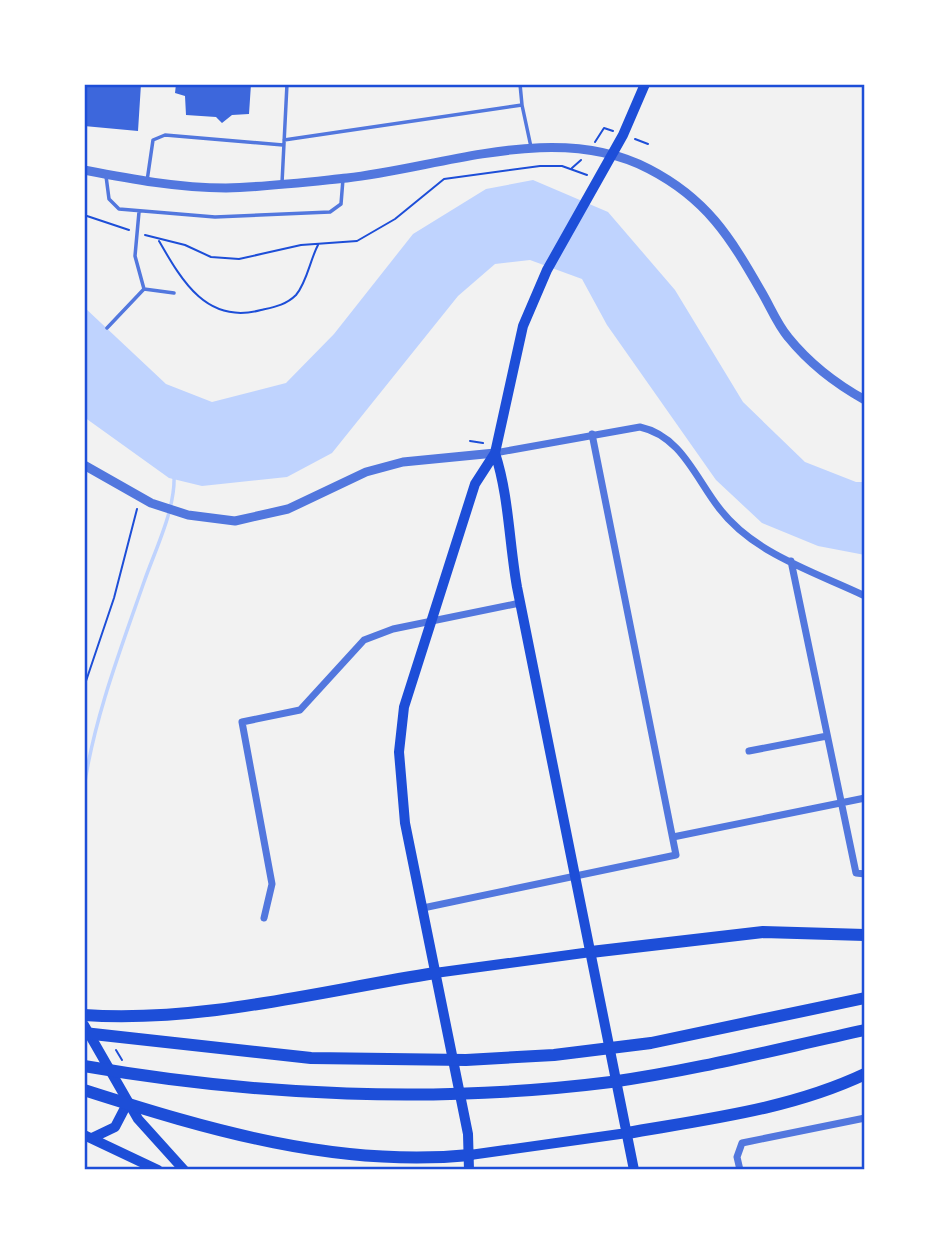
<svg xmlns="http://www.w3.org/2000/svg" width="949" height="1254" font-family="Commissioner,sans-serif">
	<rect width="100%" height="100%" fill="#f2f2f2"/>
	<path fill="#bfd3fe" d="M 533,180 L 608,212 L 675,290 L 743,402 L 805,462 L 856,482 L 865,482 L 865,555 L 818,546 L 762,523 L 716,480 L 607,325 L 582,279 L 530,260 L 495,264 L 458,296 L 332,453 L 287,477 L 202,486 L 169,478 L 84,417 L 84,307 L 166,384 L 212,402 L 286,383 L 334,334 L 413,234 L 486,189 Z"/>
	<g fill="none" stroke-linecap="round" stroke-linejoin="round">
		<path stroke="#bfd3fe" stroke-width="3.5" d="M 84,788 C 94,718 121,648 144,582 C 155,550 176,509 174,474"/>
	</g>
	<path fill="#3d67dc" d="M 84,84 L 141,84 L 138,131 L 84,126 Z
		M 176,84 L 251,84 L 249,114 L 232,115 L 222,123 L 216,117 L 186,115 L 185,96 L 175,93 Z"/>
	<g fill="none" stroke-linecap="round" stroke-linejoin="round">
		<path stroke="#1d4ed8" stroke-width="2" d="M 635,139 L 648,144
			M 595,142 L 604,128 L 613,131
			M 572,168 L 581,160
			M 84,215 L 129,230
			M 145,235 L 185,245 L 211,257 L 239,259 L 301,245 L 357,241 L 395,219 L 444,179 L 540,166 L 562,166 L 587,175
			M 159,241 C 182,281 207,325 261,310 C 274,307 286,305 296,295 C 307,282 310,260 318,245
			M 470,441 L 483,443
			M 84,687 L 114,598 L 137,509
			M 116,1050 L 122,1060"/>
		<path stroke="#5277de" stroke-width="3.5" d="M 520,84 L 522,105
			M 284,140 L 522,105 L 531,147
			M 106,176 L 109,199 L 119,209 L 215,217 L 330,212 L 341,204 L 343,179
			M 147,181 L 153,140 L 165,135 L 283,145
			M 282,183 L 287,84
			M 144,289 L 174,293
			M 107,328 L 144,289 L 135,256 L 139,212"/>
		<path stroke="#5277de" stroke-width="7" d="M 495,453 L 640,427 C 681,436 695,477 719,508 C 754,554 815,572 865,596
			M 791,561 L 856,873 L 865,874
			M 749,751 L 827,736
			M 673,837 L 865,798
			M 423,908 L 676,855 L 592,434
			M 264,918 L 272,884 L 242,722 L 300,710 L 364,640 L 393,629 L 520,603
			M 740,1170 L 737,1157 L 742,1143 L 865,1118"/>
		<path stroke="#5277de" stroke-width="9" d="M 84,170 C 131,179 178,188 226,188 C 266,187 308,182 347,178 C 443,167 557,121 649,169 C 707,199 730,237 761,291 C 770,306 777,324 788,337 C 809,363 836,384 865,400
			M 84,465 L 151,503 L 188,515 L 235,521 L 288,509 L 366,472 L 403,462 L 495,453"/>
		<path stroke="#1d4ed8" stroke-width="10" d="M 495,453 C 509,496 509,542 517,587 L 634,1170
			M 435,973 L 591,952
			M 84,1025 L 138,1119 L 184,1170
			M 84,1135 L 158,1170
			M 92,1138 L 115,1127 L 128,1102
			M 470,1155 L 627,1133
			M 469,1170 L 468,1134 L 405,823 L 399,752 L 404,707 L 475,484 L 495,453 L 523,326 L 547,270 L 623,135 L 645,84"/>
		<path stroke="#1d4ed8" stroke-width="12" d="M 591,952 L 763,932 L 865,935
			M 84,1015 C 201,1023 320,991 435,973
			M 84,1033 L 311,1058 L 466,1060 L 554,1055 L 651,1043 L 865,998
			M 84,1066 C 256,1096 437,1104 611,1082 C 697,1070 781,1048 865,1030
			M 84,1090 C 209,1130 337,1168 470,1155
			M 627,1133 C 708,1119 791,1109 865,1074"/>
	</g>
	<rect width="949" height="1254" fill="none" stroke="#ffffff" stroke-width="172"/>
	<rect x="86" y="86" width="777" height="1082" fill="none" stroke="#1d4ed8" stroke-width="2.5"/>
</svg>
